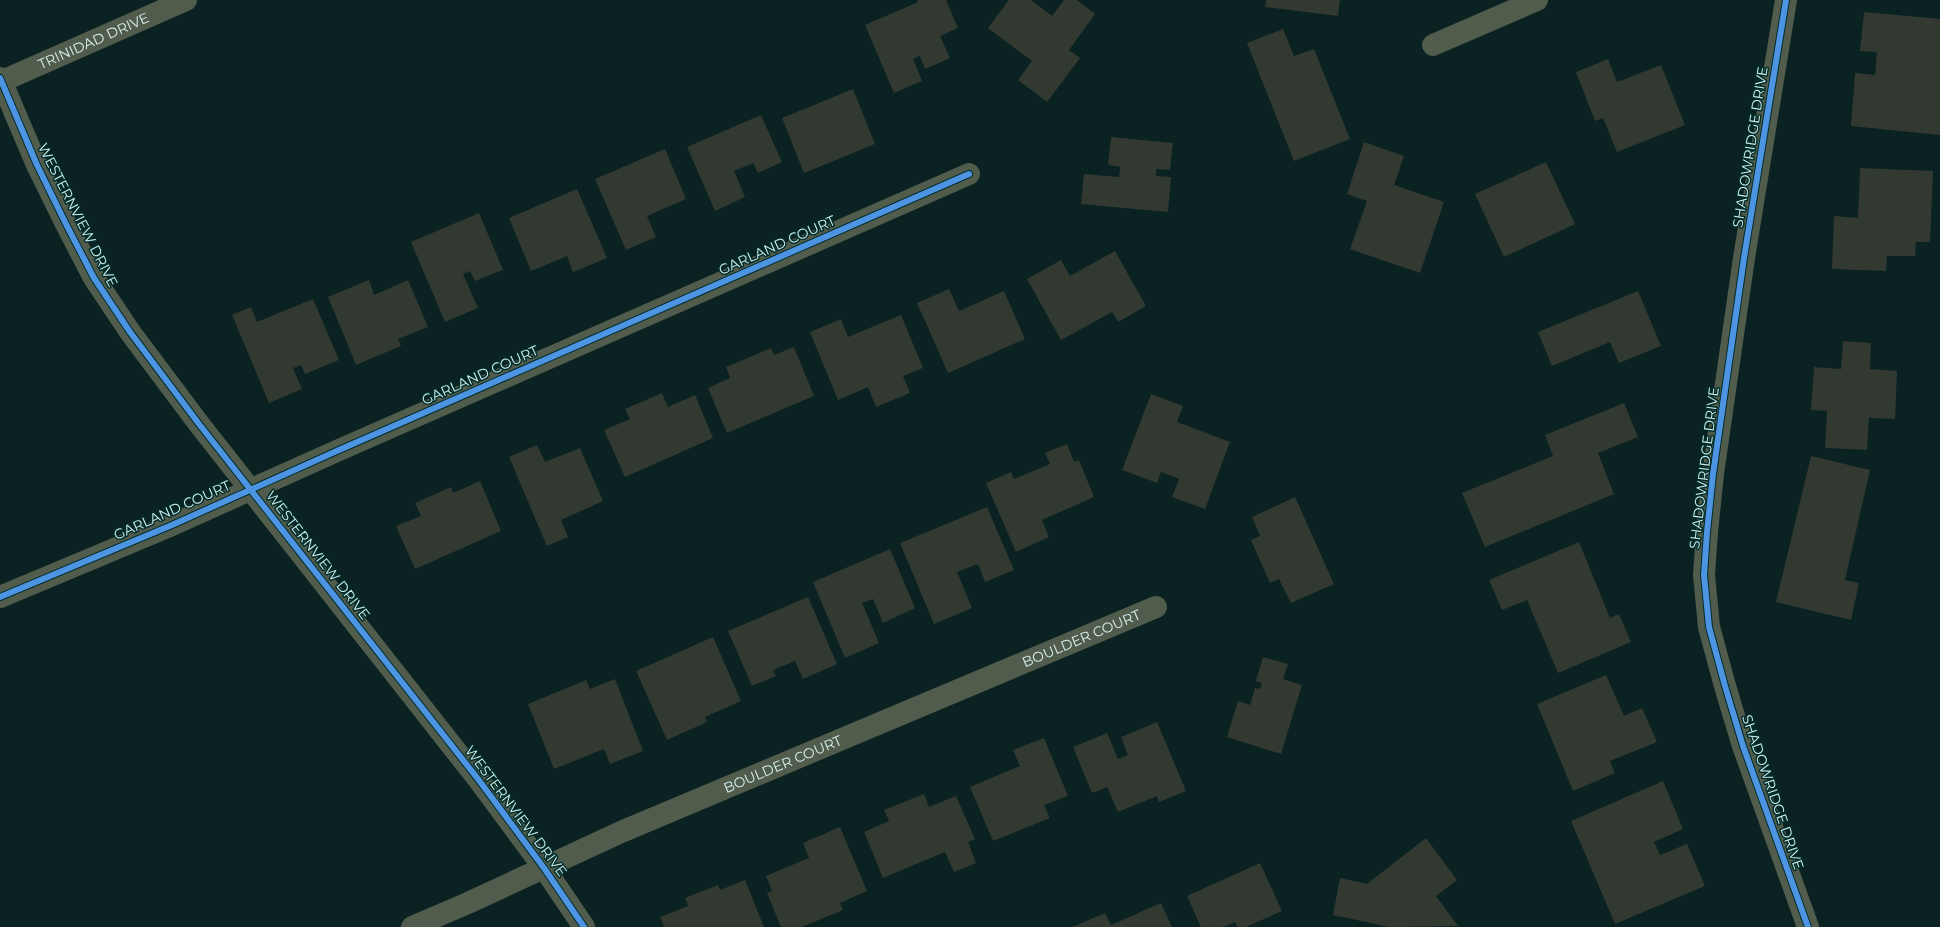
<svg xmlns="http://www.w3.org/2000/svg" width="1940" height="927" font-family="Montserrat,sans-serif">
	<rect width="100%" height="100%" fill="#0a2222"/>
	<path fill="#323930" d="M 917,0 L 946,0 L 958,28 L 940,36 L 950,58 L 925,69 L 920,56 L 913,59 L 922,81 L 894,93 L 865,25 L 918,2 Z
		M 1009,0 L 1031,0 L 1052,16 L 1064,0 L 1077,0 L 1095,14 L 1069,50 L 1080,58 L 1047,102 L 1018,80 L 1032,61 L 988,28 Z
		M 1266,0 L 1340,0 L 1338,16 L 1265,7 Z
		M 1864,12 L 1940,19 L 1940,135 L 1851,126 L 1855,73 L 1875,75 L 1877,52 L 1860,51 Z
		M 1283,29 L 1294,56 L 1314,49 L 1350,139 L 1294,161 L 1247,43 Z
		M 1608,59 L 1617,82 L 1661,65 L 1685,125 L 1617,152 L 1603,118 L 1595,121 L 1576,72 Z
		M 853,89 L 875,144 L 804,173 L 782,118 Z
		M 761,115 L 782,162 L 758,173 L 753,163 L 734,171 L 745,197 L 715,211 L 687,147 Z
		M 1111,137 L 1173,143 L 1170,170 L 1156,169 L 1156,176 L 1171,177 L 1168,212 L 1081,204 L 1084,174 L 1119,177 L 1120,167 L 1108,165 Z
		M 1364,142 L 1404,156 L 1394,185 L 1444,202 L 1420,273 L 1350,249 L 1367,201 L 1347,194 Z
		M 665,149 L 686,199 L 647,216 L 656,237 L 626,250 L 595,179 Z
		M 1546,162 L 1575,224 L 1504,257 L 1475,194 Z
		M 1860,168 L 1933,171 L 1930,242 L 1916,242 L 1915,256 L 1887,256 L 1886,271 L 1832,269 L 1834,216 L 1858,218 Z
		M 577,189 L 607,258 L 573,272 L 567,256 L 531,271 L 509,218 Z
		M 479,213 L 503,270 L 475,281 L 470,271 L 463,274 L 478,308 L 445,322 L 411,242 Z
		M 1115,251 L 1146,306 L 1118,322 L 1112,312 L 1061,340 L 1027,279 L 1061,260 L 1070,276 Z
		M 369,280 L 374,295 L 408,280 L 428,327 L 398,339 L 401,346 L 356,365 L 328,297 Z
		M 949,289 L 959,311 L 1004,291 L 1025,339 L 948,373 L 917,303 Z
		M 1638,291 L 1661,346 L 1619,363 L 1610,342 L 1552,366 L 1538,332 Z
		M 313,299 L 339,360 L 305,374 L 301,365 L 293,368 L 302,389 L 269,403 L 232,315 L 251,307 L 257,322 Z
		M 901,315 L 923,368 L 903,376 L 910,393 L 876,407 L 868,387 L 838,400 L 810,332 L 841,319 L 848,337 Z
		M 1843,341 L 1871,343 L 1870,369 L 1897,371 L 1895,419 L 1869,418 L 1867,450 L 1825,448 L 1827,411 L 1811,410 L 1814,367 L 1841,369 Z
		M 794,347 L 814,396 L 727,433 L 708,388 L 730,378 L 726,367 L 771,348 L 774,355 Z
		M 662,393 L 668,407 L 695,395 L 713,438 L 625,477 L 604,430 L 630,419 L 625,409 Z
		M 1151,394 L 1183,406 L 1177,422 L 1230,442 L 1205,509 L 1172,497 L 1179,479 L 1161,472 L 1157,483 L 1122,470 Z
		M 1624,403 L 1638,437 L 1598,453 L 1614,494 L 1485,547 L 1462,493 L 1553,456 L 1545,435 Z
		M 1067,444 L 1074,462 L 1079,460 L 1094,497 L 1042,520 L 1049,537 L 1016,552 L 986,483 L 1011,472 L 1014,479 L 1050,464 L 1045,453 Z
		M 537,445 L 545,462 L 580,448 L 603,501 L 561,520 L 568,537 L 547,546 L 509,457 Z
		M 1811,456 L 1870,470 L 1845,580 L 1859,583 L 1851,620 L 1776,602 Z
		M 480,481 L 501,531 L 415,569 L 396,526 L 421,516 L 415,503 L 451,487 L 453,493 Z
		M 1295,497 L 1334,584 L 1291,603 L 1279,579 L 1270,583 L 1251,540 L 1260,536 L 1252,517 Z
		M 987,507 L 1014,570 L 985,582 L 978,564 L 957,572 L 972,608 L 934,624 L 900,543 Z
		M 1579,542 L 1610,618 L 1619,614 L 1631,642 L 1558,673 L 1527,600 L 1502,610 L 1489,580 Z
		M 890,549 L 915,608 L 883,623 L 873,599 L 862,603 L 879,643 L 845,658 L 813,582 Z
		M 808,597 L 837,664 L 803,679 L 795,661 L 773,670 L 776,676 L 752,686 L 728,631 Z
		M 713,637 L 741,701 L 705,717 L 707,722 L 667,740 L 636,671 Z
		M 1263,657 L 1288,664 L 1283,679 L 1302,685 L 1281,754 L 1227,737 L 1238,701 L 1250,705 L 1255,688 L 1260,689 L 1262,683 L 1256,681 Z
		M 1606,675 L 1624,716 L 1642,708 L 1657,742 L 1610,761 L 1615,773 L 1573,791 L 1537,704 Z
		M 615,679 L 643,751 L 610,764 L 604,749 L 554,769 L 528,704 L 586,680 L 590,689 Z
		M 1157,722 L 1186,791 L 1159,802 L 1157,796 L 1118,812 L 1107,787 L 1092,793 L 1073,747 L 1107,733 L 1118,759 L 1128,755 L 1121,737 Z
		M 1044,738 L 1068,796 L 1044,805 L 1050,818 L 993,841 L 970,787 L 1020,766 L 1013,750 Z
		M 1663,781 L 1683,829 L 1654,842 L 1660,855 L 1687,844 L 1705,886 L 1615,924 L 1571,821 Z
		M 924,794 L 929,807 L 956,796 L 975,839 L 968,842 L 976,863 L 954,872 L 945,852 L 883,878 L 864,832 L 889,821 L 884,810 Z
		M 840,827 L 867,891 L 840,903 L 843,910 L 802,927 L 781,927 L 767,893 L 772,891 L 766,876 L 809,858 L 803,843 Z
		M 1426,838 L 1457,880 L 1436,896 L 1458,926 L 1389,927 L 1333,915 L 1340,878 L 1367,884 Z
		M 1260,863 L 1282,911 L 1246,927 L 1238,927 L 1235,922 L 1223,927 L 1201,927 L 1187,896 Z
		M 745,880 L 764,927 L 664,927 L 660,917 L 688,906 L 685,898 L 718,885 L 720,890 Z
		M 1161,903 L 1172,927 L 1072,927 L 1105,913 L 1111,925 Z"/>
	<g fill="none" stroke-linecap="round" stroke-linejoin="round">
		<g stroke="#515c4c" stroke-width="22">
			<path d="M 1786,0 L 1744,258 L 1713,474 L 1707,532 L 1704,575 L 1709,627 L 1725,686 L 1743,746 L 1808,927"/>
			<path d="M 1433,45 L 1537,0"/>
			<path d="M 0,78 L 37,165 L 66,224 L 94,278 L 130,332 L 199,424 L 478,779 L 544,868 L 584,927"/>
			<path id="s1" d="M 0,82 L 186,0"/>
			<path d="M 0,597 L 172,525 L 339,450 L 969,174"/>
			<path id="s2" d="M 412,927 L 468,903 L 621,832 L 1156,607"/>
		</g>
		<g stroke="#002d2b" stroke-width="8">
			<path id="cycleway" d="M 1786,0 L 1744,258 L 1713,474 L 1707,532 L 1704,575 L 1709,627 L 1725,686 L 1743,746 L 1808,927
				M 0,78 L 37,165 L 66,224 L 94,278 L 130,332 L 199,424 L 478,779 L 544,868 L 584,927
				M 0,597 L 172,525 L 339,450 L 969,174"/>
		</g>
		<use href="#cycleway" stroke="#4d94e3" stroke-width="6"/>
	</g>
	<g text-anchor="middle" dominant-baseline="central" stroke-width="3" stroke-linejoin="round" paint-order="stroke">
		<g font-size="14" fill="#d4efed" stroke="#002d2b">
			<text stroke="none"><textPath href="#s1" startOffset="102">TRINIDAD DRIVE</textPath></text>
			<text transform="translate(1750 147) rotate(-81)">SHADOWRIDGE DRIVE</text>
			<text transform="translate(78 215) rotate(63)">WESTERNVIEW DRIVE</text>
			<text transform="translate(777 245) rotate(-24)">GARLAND COURT</text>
			<text transform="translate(480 375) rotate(-24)">GARLAND COURT</text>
			<text transform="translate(1704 468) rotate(-83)">SHADOWRIDGE DRIVE</text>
			<text transform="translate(172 510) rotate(-24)">GARLAND COURT</text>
			<text transform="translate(318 555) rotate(52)">WESTERNVIEW DRIVE</text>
			<text stroke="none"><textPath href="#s2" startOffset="729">BOULDER COURT</textPath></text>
			<text stroke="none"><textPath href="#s2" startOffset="405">BOULDER COURT</textPath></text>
			<text transform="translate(1773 792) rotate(71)">SHADOWRIDGE DRIVE</text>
			<text transform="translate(516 811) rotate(53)">WESTERNVIEW DRIVE</text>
		</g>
	</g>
</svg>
